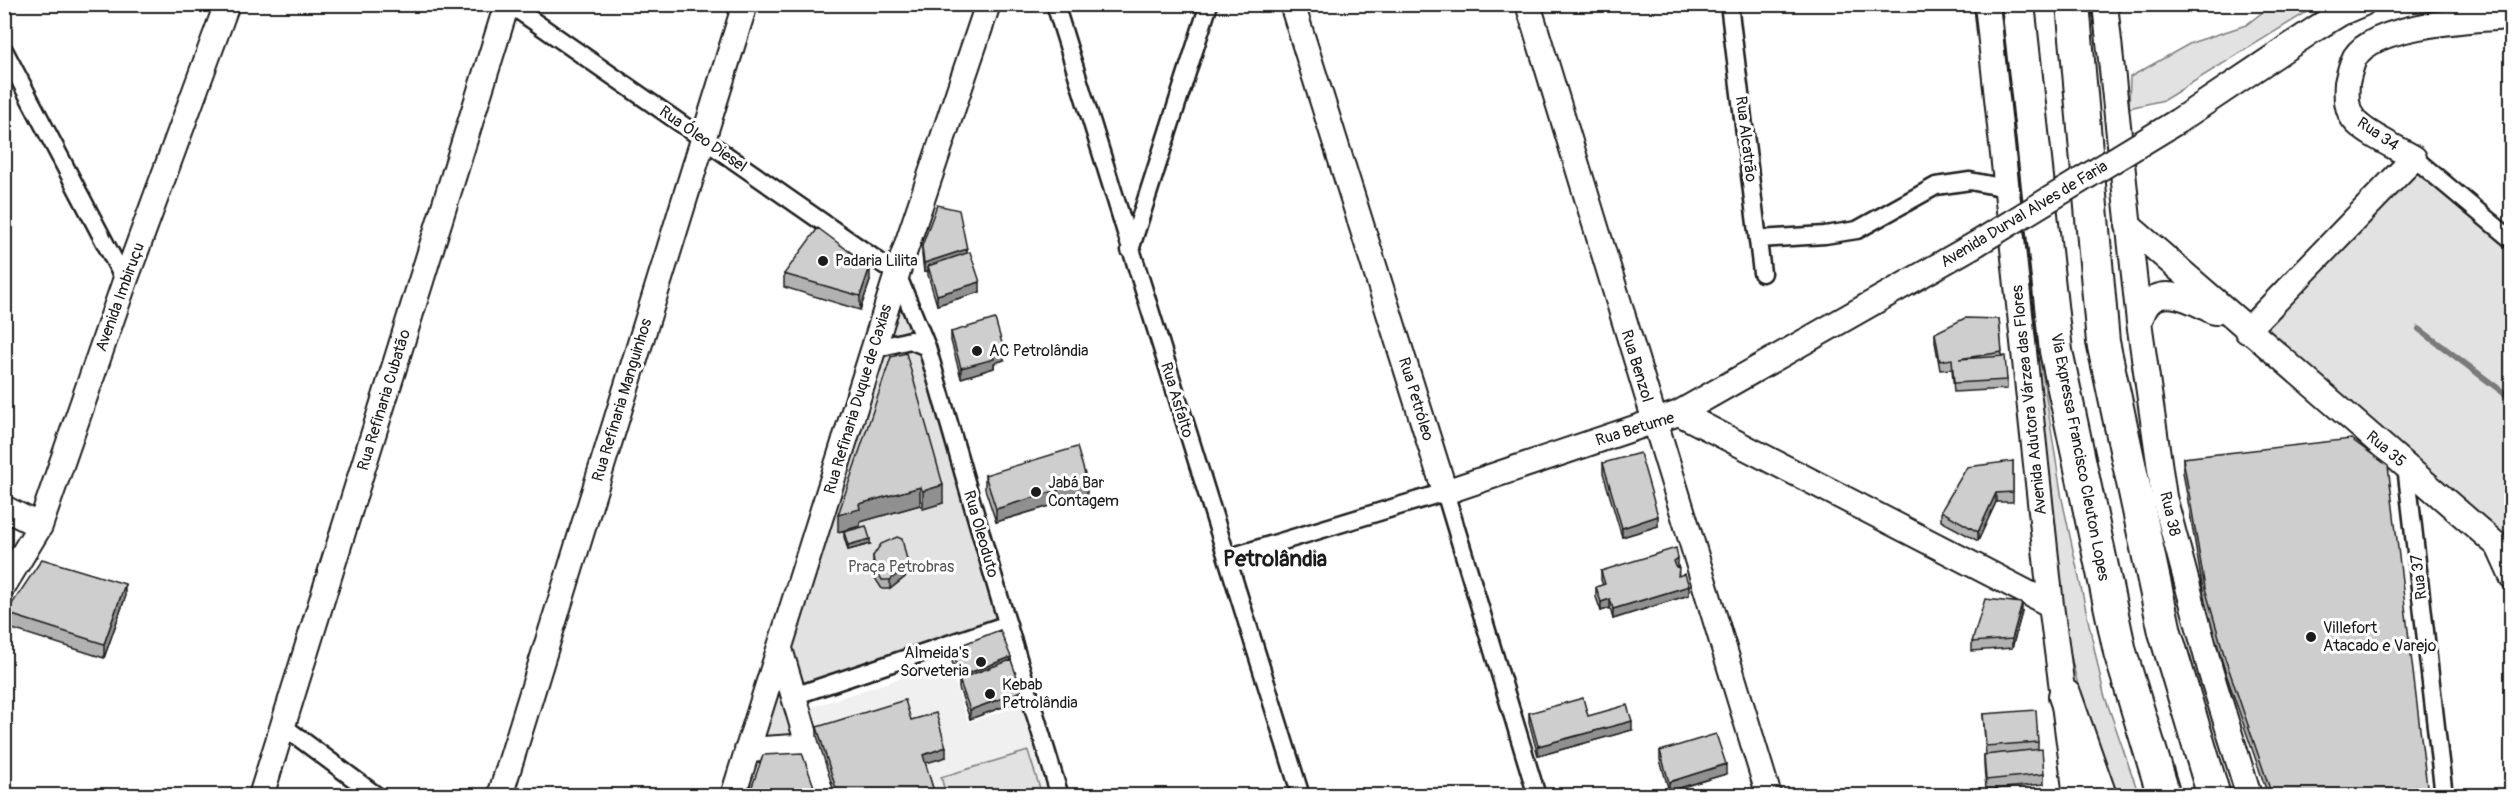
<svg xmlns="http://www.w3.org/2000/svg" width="2516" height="800" font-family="Pangolin,sans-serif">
	<rect width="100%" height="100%" fill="#fff"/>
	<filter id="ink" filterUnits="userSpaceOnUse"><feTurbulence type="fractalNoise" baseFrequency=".0167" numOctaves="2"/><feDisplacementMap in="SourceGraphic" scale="12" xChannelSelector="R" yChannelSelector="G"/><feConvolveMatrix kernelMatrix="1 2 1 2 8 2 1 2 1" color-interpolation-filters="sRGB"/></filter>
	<g filter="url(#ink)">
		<path fill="#f0f0f0" d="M 948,663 L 968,722 L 1021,706 L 1048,795 L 836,795 L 812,707 Z"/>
		<path fill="#e2e2e2" stroke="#7f7f7f" stroke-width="1.5" d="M 2273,4 L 2318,5 L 2164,100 L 2129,108 L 2130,77 L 2191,43 L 2246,25 Z
			M 2415,167 L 2511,250 L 2511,556 L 2259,331 Z
			M 2020,231 L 2062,499 L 2104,694 L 2139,795 L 2116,795 L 2094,751 L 2065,632 Z
			M 895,297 L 913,336 L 886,340 Z
			M 907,346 L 923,352 L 1002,622 L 804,684 L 790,642 L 885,353 Z
			M 781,690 L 795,736 L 759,737 Z
			M 1028,751 L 1042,795 L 946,795 L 941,777 Z"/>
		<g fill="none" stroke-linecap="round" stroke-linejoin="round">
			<path stroke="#7a7a7a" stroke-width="6" d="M 2419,329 L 2512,399"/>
			<g stroke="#1c1c1c" stroke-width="21">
				<path id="street" d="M 509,4 L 897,274 L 927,347 L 999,596 L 1060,796
					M 1055,4 L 1301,796
					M 1729,4 L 1762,273
					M 4,50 L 125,281
					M 2414,158 L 2512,240
					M 1759,239 L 1825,235 L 1857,230 L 1936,186 L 1970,181 L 2006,188
					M 1130,250 L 1209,4
					M 874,349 L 910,340 L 927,347
					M 2406,466 L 2444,796
					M 1227,558 L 1445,492 L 1537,796
					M 794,696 L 1008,624
					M 283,726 L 377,796"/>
			</g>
			<g stroke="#1c1c1c" stroke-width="28">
				<path id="secondary" d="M 1292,4 L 1445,492 L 1679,413 L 1976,244
					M 1528,4 L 1769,796
					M 1987,4 L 2051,605 L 2076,796
					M 2105,4 L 2139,322 L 2164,497 L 2211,673 L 2249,796
					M 2178,121 L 2315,29 L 2341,13 L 2362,4
					M 2128,225 L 2498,546 L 2512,577
					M 2139,322 C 2142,316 2144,309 2148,304 C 2164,284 2197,303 2214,312
					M 2247,331 L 2414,158 C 2401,150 2365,133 2356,122 C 2346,111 2346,97 2347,83 C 2349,74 2351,65 2355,57 C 2376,24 2475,19 2512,17
					M 1679,413 L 2051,605
					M 4,508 L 40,526
					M 4,585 L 40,526 L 125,281 L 227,4
					M 780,649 L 823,796
					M 747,750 L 809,746
					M 261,796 L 507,4
					M 500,796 L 745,4
					M 733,796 L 897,274 L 988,4"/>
			</g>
			<g stroke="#1c1c1c" stroke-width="36">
				<path id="highway" d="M 2018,4 L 2056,351 L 2120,652 L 2164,796
					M 2073,4 L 2103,342 L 2165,632 L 2214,796
					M 2065,696 L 2100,796"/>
			</g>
			<use href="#street" stroke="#fff" stroke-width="16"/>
			<use href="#secondary" stroke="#fff" stroke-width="24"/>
			<use href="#highway" stroke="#fff" stroke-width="32"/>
			<g stroke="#1c1c1c" stroke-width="28" stroke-linecap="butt">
				<path id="secondary-bridge" d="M 1976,244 L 2178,121"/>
			</g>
			<use href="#secondary-bridge" stroke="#fff" stroke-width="24"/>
		</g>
		<path fill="#b1b1b1" stroke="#1c1c1c" stroke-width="1.5" d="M 922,246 L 967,253 L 980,292 L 937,305 L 928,275 L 928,271 L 924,272 L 922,255 Z
			M 784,274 L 870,281 L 860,310 L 784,287 Z
			M 1999,319 L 2002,357 L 2007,380 L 2007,389 L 1954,392 L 1952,369 L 1940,370 L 1935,342 L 1935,333 Z
			M 951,332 L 1004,360 L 994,363 L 994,368 L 961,378 L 951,341 Z
			M 891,357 L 943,503 L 923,509 L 920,505 L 860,522 L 860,526 L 838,532 Z
			M 2183,458 L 2428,795 L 2268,795 L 2225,671 L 2205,602 L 2183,472 Z
			M 2013,461 L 2013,502 L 1996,502 L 1978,541 L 1941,521 L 1941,511 Z
			M 1603,463 L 1658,526 L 1622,537 L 1603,473 Z
			M 985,475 L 1087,495 L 996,522 L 985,489 Z
			M 844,532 L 870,544 L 848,550 L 844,537 Z
			M 873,556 L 907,569 L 905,577 L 890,589 L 882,589 L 875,578 L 873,566 Z
			M 1678,567 L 1679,576 L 1689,595 L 1613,619 L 1610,608 L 1601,611 L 1596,597 L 1596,587 L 1603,585 L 1601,580 L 1601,571 Z
			M 125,598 L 104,658 L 6,627 L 6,613 Z
			M 2022,612 L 2012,648 L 1972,651 L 1972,642 Z
			M 951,649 L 1011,660 L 1022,700 L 970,719 L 959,688 L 959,679 L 951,659 Z
			M 1529,713 L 1588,716 L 1632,730 L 1538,756 L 1529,722 Z
			M 1983,714 L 2038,742 L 2038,749 L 2044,774 L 2044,784 L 1986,790 L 1984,765 L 1984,755 L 1986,755 Z
			M 911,720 L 946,757 L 925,763 L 935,795 L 835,795 L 817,736 L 817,727 Z
			M 1660,751 L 1726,774 L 1669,791 L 1660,760 Z"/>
		<path fill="#909090" stroke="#1c1c1c" stroke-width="1.5" d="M 967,249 L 967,258 L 928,266 L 928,271 L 924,272 L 924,263 Z
			M 870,267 L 870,281 L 860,310 L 860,296 Z
			M 980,282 L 980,292 L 937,305 L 937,295 Z
			M 1004,350 L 1004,360 L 994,363 L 994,368 L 961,378 L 961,368 L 993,354 Z
			M 1087,481 L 1087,495 L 996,522 L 996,509 Z
			M 943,485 L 943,503 L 923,509 L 923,491 Z
			M 920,487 L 920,505 L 860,522 L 860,526 L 838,532 L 838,515 L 859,504 Z
			M 1996,493 L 1996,502 L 1978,541 L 1978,532 Z
			M 1658,516 L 1658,526 L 1622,537 L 1622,528 Z
			M 870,539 L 870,544 L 848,550 L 848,545 Z
			M 1678,558 L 1678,567 L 1674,571 L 1674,561 Z
			M 907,560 L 907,569 L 905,577 L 890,589 L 890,580 Z
			M 125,584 L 125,598 L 104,658 L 104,644 Z
			M 1689,586 L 1689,595 L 1613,619 L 1613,609 Z
			M 1610,599 L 1610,608 L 1601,611 L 1601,602 Z
			M 2022,603 L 2022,612 L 2012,648 L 2012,639 Z
			M 1011,657 L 1011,666 L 961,685 L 961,676 Z
			M 1022,691 L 1022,700 L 970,719 L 970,710 Z
			M 1632,721 L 1632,730 L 1538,756 L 1538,746 Z
			M 946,747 L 946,757 L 923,764 L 923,755 Z
			M 1726,764 L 1726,774 L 1669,791 L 1669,782 Z"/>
		<path fill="#cecece" stroke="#1c1c1c" stroke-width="1.5" d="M 937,205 L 959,210 L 967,249 L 924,263 L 922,246 Z
			M 818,228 L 870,267 L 860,296 L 784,274 Z
			M 970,252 L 980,282 L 937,295 L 928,266 Z
			M 1965,318 L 1999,319 L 2002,352 L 1959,359 L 2005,356 L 2007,380 L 1954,383 L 1952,359 L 1940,361 L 1935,333 Z
			M 995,319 L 1004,350 L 993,354 L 994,359 L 961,368 L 951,332 Z
			M 906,353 L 943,485 L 923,491 L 920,487 L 859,504 L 860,509 L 838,515 L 891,357 Z
			M 2351,439 L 2388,466 L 2428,795 L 2272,795 L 2225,658 L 2205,588 L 2183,458 Z
			M 1077,447 L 1087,481 L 996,509 L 985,475 Z
			M 1640,453 L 1658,516 L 1622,528 L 1603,463 Z
			M 2013,461 L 2013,492 L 1996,493 L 1978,532 L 1941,511 L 1967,467 Z
			M 866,526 L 870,539 L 848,545 L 844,532 Z
			M 897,537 L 902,539 L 907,560 L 905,568 L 890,580 L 882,580 L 875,568 L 873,556 L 881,544 Z
			M 1676,548 L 1678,558 L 1674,561 L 1676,567 L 1679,568 L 1678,576 L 1685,574 L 1689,586 L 1613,609 L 1610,599 L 1601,602 L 1596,587 L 1605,584 L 1601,571 Z
			M 42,559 L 125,584 L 104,644 L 6,613 Z
			M 1985,599 L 2022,603 L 2012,639 L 1972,642 Z
			M 1000,630 L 1011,657 L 961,676 L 951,649 Z
			M 1011,660 L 1022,691 L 970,710 L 959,679 Z
			M 1583,698 L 1588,716 L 1627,705 L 1632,721 L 1538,746 L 1529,713 Z
			M 905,700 L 911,720 L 936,713 L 946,747 L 923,755 L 935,795 L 838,795 L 817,727 Z
			M 2036,710 L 2038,742 L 1986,746 L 1983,714 Z
			M 1716,734 L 1726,764 L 1669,782 L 1660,751 Z
			M 2042,749 L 2044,774 L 1986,780 L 1984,755 Z
			M 802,753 L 817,795 L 749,795 L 763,755 Z"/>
	</g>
	<g fill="#1c1c1c" stroke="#fff" stroke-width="2">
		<circle cx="823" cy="261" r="6"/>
		<circle cx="977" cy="351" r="6"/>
		<circle cx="1036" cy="492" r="6"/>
		<circle cx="2311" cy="637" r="6"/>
		<circle cx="981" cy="662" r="6"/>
		<circle cx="990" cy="694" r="6"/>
	</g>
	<g text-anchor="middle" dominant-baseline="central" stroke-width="6" stroke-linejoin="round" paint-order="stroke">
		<g font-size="16" fill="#1c1c1c" stroke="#fff">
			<text transform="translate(2378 134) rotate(34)">Rua 34</text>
			<text transform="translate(703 139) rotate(35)">Rua Óleo Diesel</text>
			<text transform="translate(1746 139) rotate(83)">Rua Alcatrão</text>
			<text transform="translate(2024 214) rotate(-31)">Avenida Durval Alves de Faria</text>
			<text transform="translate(120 297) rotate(-70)">Avenida Imbiruçu</text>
			<text transform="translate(1637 366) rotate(73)">Rua Benzol</text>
			<text transform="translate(858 399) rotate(-73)">Rua Refinaria Duque de Caxias</text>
			<text transform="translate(1416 399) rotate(73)">Rua Petróleo</text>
			<text transform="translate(384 400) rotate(-73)">Rua Refinaria Cubatão</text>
			<text transform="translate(622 400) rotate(-73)">Rua Refinaria Manguinhos</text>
			<text transform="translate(1177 400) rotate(73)">Rua Asfalto</text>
			<text transform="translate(2029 400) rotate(-96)">Avenida Adutora Várzea das Flores</text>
			<text transform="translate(1635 429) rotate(-17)">Rua Betume</text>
			<text transform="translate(2386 449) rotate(40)">Rua 35</text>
			<text transform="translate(2080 457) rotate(79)">Via Expressa Francisco Cleuton Lopes</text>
			<text transform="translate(2170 514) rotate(77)">Rua 38</text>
			<text transform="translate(981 534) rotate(74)">Rua Oleoduto</text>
			<text transform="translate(2419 577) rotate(-97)">Rua 37</text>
		</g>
		<g font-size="16" fill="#1c1c1c" stroke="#fff" text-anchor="start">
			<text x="835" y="261">Padaria Lilita</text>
			<text x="989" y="351">AC Petrolândia</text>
			<text x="1048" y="483">Jabá Bar<tspan x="1048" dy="18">Contagem</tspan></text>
			<text x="2323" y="628">Villefort<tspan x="2323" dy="18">Atacado e Varejo</tspan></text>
			<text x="969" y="653" text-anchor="end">Almeida's<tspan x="969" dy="18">Sorveteria</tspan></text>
			<text x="1002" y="685">Kebab<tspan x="1002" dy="18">Petrolândia</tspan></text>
		</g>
		<g font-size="16" fill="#575757" stroke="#fff">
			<text x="901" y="567">Praça Petrobras</text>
		</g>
		<g font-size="22" font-weight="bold" fill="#1c1c1c" stroke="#fff">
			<text x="1275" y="559">Petrolândia</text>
		</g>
	</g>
	<rect width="2516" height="800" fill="none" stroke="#fff" stroke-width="24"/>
	<rect x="12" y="12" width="2492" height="776" fill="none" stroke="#1c1c1c" stroke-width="2" filter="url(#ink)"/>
</svg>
